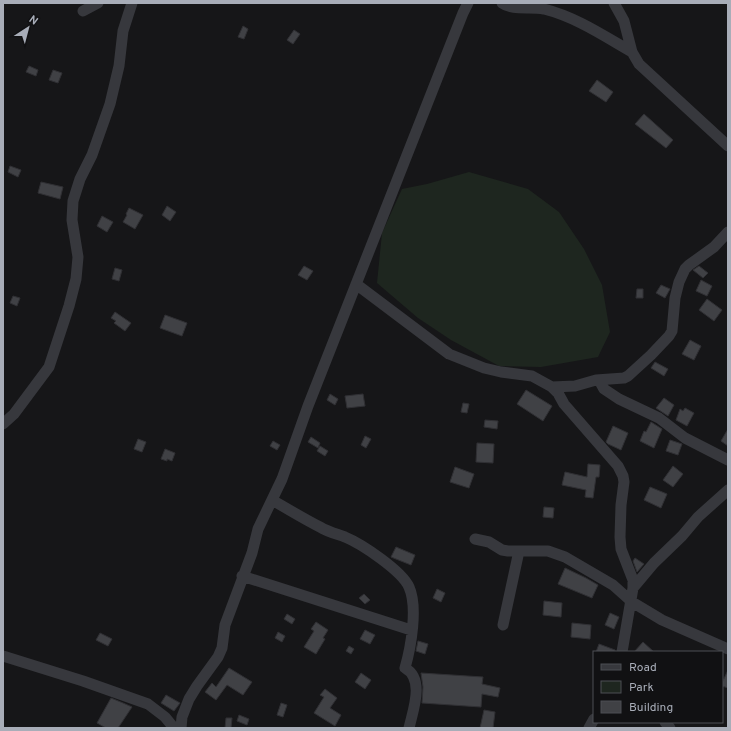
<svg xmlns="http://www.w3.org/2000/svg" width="731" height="731" font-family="Overpass,sans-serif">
	<rect width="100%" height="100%" fill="#161618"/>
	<path fill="#1e261f" d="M 469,172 L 528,189 L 559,212 L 584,249 L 602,285 L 610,332 L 598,357 L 541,367 L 499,366 L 451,340 L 418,318 L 377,283 L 382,233 L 402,189 L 427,184 Z"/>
	<path fill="#404145" stroke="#303034" d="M 243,26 L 248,29 L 244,39 L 238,37 Z
		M 294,30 L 300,34 L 293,44 L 287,40 Z
		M 29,66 L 38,70 L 36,76 L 26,72 Z
		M 53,70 L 62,73 L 58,83 L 49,80 Z
		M 597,80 L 613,92 L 606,102 L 589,91 Z
		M 644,114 L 673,140 L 666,148 L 635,124 Z
		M 10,166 L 21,170 L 18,177 L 8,172 Z
		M 41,182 L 63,187 L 60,199 L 38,193 Z
		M 167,206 L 176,212 L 170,221 L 162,215 Z
		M 129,208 L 143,215 L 135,229 L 123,222 L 127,215 L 126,214 Z
		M 102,216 L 113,222 L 107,232 L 97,226 Z
		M 304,266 L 313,271 L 307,280 L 298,275 Z
		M 699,266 L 708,273 L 703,278 L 693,270 Z
		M 115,268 L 122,270 L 119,281 L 112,279 Z
		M 701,280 L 712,286 L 707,296 L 696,291 Z
		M 661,285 L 670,289 L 665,298 L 656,293 Z
		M 637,289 L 643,289 L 643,298 L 636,298 Z
		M 13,296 L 20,298 L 17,306 L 10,303 Z
		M 707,299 L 722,310 L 714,321 L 699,310 Z
		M 115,312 L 131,323 L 125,331 L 114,323 L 116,321 L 111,318 Z
		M 165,315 L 187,323 L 182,336 L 160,328 Z
		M 690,340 L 701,346 L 694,360 L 682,354 Z
		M 655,362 L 668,369 L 664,376 L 651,368 Z
		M 526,390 L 552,406 L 543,421 L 517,404 Z
		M 330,394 L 338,399 L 335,405 L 327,400 Z
		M 363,394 L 365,406 L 347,408 L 345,396 Z
		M 664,398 L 674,405 L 668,416 L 656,408 Z
		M 463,403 L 469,404 L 467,413 L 461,412 Z
		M 685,408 L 694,413 L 687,426 L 676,420 L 680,409 L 683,411 Z
		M 485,420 L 498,421 L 497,429 L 484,427 Z
		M 651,422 L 662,429 L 654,448 L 640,441 L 644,431 L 646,432 Z
		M 613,426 L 628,433 L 621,450 L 608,444 L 606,442 Z
		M 728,429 L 728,446 L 721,441 Z
		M 365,436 L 371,439 L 366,448 L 361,445 Z
		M 311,437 L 320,443 L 318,448 L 308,442 Z
		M 138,439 L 146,442 L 142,452 L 134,449 Z
		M 670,440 L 682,444 L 678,455 L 666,451 Z
		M 273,441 L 280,445 L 277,450 L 270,446 Z
		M 477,443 L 494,444 L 493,463 L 476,462 Z
		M 320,446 L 328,451 L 325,456 L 317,451 Z
		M 165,449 L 175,453 L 172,461 L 167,459 L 167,461 L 161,459 Z
		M 588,464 L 600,465 L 599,477 L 596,477 L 593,498 L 585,497 L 586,490 L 562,485 L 565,472 L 587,477 Z
		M 673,466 L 683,474 L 673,487 L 663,480 Z
		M 455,467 L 474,474 L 469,488 L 450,482 Z
		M 650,487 L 667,494 L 661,508 L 644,500 Z
		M 544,507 L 554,508 L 553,518 L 543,517 Z
		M 396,547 L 415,555 L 411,565 L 391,557 Z
		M 635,558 L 644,564 L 637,572 L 633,561 Z
		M 565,568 L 586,578 L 598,585 L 592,598 L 558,584 Z
		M 437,589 L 445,593 L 441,602 L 433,598 Z
		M 364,594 L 370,600 L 365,604 L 359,598 Z
		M 544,601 L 562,603 L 561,617 L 543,615 Z
		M 610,613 L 619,617 L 614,629 L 605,625 Z
		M 287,614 L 295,619 L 292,624 L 284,619 Z
		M 316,622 L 328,630 L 323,638 L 325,639 L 316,654 L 304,647 L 314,631 L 311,629 Z
		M 572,623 L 591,625 L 590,639 L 571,637 Z
		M 365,630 L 375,635 L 370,644 L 360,639 Z
		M 278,632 L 285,636 L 282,642 L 275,638 Z
		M 100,633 L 112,639 L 108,646 L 96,640 Z
		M 418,641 L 428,644 L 425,654 L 416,651 Z
		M 643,642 L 654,652 L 634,652 Z
		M 599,644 L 615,650 L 615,652 L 596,652 Z
		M 349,646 L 354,649 L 351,654 L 346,651 Z
		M 229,668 L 252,682 L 243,695 L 227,685 L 216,700 L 205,692 L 212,683 L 216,687 Z
		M 728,670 L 728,688 L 722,686 L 722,683 Z
		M 361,673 L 371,680 L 365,689 L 355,682 Z
		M 421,673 L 483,677 L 482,684 L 500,688 L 498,697 L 482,694 L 481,707 L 422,703 L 423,687 Z
		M 325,689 L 337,698 L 330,708 L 341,715 L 335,726 L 314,713 L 324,697 L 320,695 Z
		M 166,695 L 180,703 L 174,711 L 161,703 Z
		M 111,698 L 123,703 L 132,707 L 118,728 L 106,728 L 97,723 Z
		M 281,703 L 287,705 L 283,717 L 277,715 Z
		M 484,710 L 495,712 L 493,728 L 480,728 Z
		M 239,715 L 249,719 L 247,725 L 237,721 Z
		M 226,718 L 232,718 L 231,728 L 225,728 Z"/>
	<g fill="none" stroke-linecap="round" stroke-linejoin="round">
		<path stroke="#37383d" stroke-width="11" d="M 502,3 C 513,11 530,6 544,9 C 576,17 604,36 632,52
			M 614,3 L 624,21 L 632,52 L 639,64 L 728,146
			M 83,11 L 98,3
			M 356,284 L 449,354 L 484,368 L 501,372 L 532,376 L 552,387 L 558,393 L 564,404 L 618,466 L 623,476 L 624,482 L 621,505 L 620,537 L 621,549 L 633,580 L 633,588 L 622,652
			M 599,380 L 604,389 L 619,399 L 659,418 L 685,438 L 728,460
			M 552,387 L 575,386 L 596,380 L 624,378 L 628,376 L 651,355 L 669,336 L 672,331 L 675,298 L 679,282 L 685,269 L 689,265 L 714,247 L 728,232
			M 3,424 L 14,414 L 49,367 L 69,306 L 76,279 L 78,257 L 72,220 L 73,201 L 80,179 L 92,155 L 110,104 L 119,66 L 123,31 L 132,3
			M 272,500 C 288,509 304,519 320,527 C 328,532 337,534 345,537 C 362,544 402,571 409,587 C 418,607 411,647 405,668 C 425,679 413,710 409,728
			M 475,539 L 489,542 L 502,550 L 508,551 L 548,551 L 565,557 L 613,585 L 632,602 L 662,620 L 728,649
			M 242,576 L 411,630
			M 633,588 L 654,563 L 682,536 L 698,517 L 728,490
			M 503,625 L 519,551
			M 3,656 L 83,681 L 148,704 L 165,717 L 174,728
			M 665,722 L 670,728
			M 181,728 L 182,717 L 189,699 L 197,686 L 218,657 L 222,648 L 225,625 L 252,553 L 258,529 L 282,479 L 308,406 L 463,13 L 468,3
			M 589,728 L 594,719"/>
	</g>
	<rect width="731" height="731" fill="none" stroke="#a8adb8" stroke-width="8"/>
	<rect x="593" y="651" width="130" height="72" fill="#111113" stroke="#4d4f55"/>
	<rect x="601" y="664" width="20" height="6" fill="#37383d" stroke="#4d4f55"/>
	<text x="629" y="671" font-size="12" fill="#a8adb8">Road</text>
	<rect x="601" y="681" width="20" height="12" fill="#1e261f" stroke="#4d4f55"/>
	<text x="629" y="691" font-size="12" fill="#a8adb8">Park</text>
	<rect x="601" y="701" width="20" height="12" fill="#404145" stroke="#4d4f55"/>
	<text x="629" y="711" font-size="12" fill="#a8adb8">Building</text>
	<g transform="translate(28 28) rotate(36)" stroke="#111113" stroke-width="3" paint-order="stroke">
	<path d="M0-3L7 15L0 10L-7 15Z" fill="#a8adb8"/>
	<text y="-6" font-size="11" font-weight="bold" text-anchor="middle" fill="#a8adb8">N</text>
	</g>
</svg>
